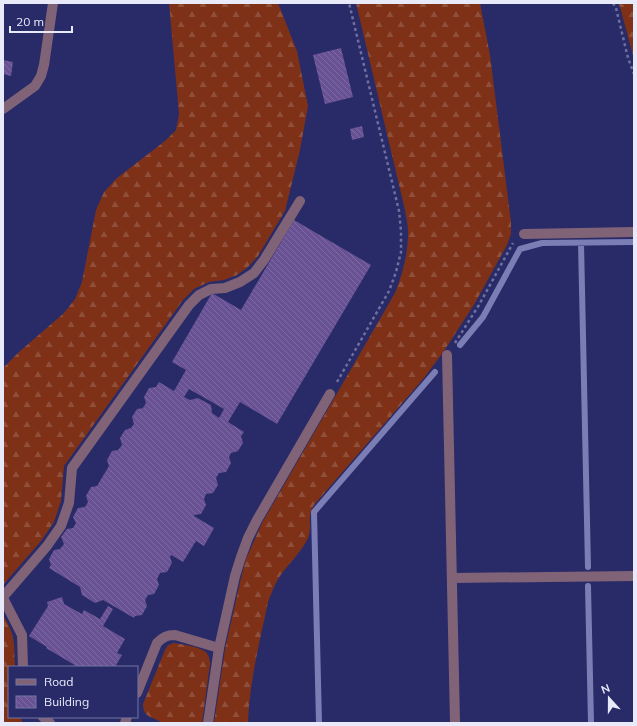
<svg xmlns="http://www.w3.org/2000/svg" width="637" height="726" font-family="Mulish,sans-serif">
	<defs>
		<pattern id="forest-firs" width="22" height="20" patternUnits="userSpaceOnUse"><rect width="22" height="20" fill="#7e3117"/><path d="M5 1l3.5 6h-7zM16 11l3.5 6h-7z" fill="#904f3a"/></pattern>
		<pattern id="building-back-hatch" width="6" height="6" patternUnits="userSpaceOnUse"><rect width="6" height="6" fill="#695294"/><path d="M-1 5l2 2M0 0l6 6M5-1l2 2" fill="none" stroke="#7e6ba4"/></pattern>
	</defs>
	<rect width="100%" height="100%" fill="#292a68"/>
	<path fill="url(#forest-firs)" d="M 169,3 L 278,3 L 297,51 L 308,106 L 300,150 L 285,211 L 258,256 L 248,267 L 237,275 L 224,280 L 209,282 L 194,289 L 183,300 L 64,466 L 61,501 L 54,522 L 41,541 L 3,585 L 3,368 L 19,352 L 64,313 L 75,299 L 82,282 L 96,210 L 104,192 L 117,178 L 165,141 L 176,130 L 179,114 Z
		M 356,3 L 480,3 L 490,55 L 511,222 L 511,234 L 507,245 L 475,303 L 444,351 L 424,378 L 314,505 C 306,517 313,526 308,538 C 301,553 287,565 278,579 C 274,586 271,594 268,602 C 260,641 249,683 248,723 L 214,723 L 225,649 L 241,578 L 246,559 L 262,523 L 395,293 C 403,273 408,254 408,232 C 408,224 406,217 405,210 Z
		M 618,3 L 634,3 L 634,59 L 620,7 Z
		M 3,615 C 7,622 11,629 13,637 C 15,647 14,657 15,667 L 9,667 L 9,717 L 20,717 L 23,723 L 3,723 Z
		M 174,643 C 182,644 200,647 206,652 C 209,656 210,659 210,664 L 202,723 L 162,723 C 154,716 143,719 143,704 L 165,650 L 168,645 Z"/>
	<g fill="none" stroke-linecap="round" stroke-linejoin="round">
		<path stroke="#7a7eb5" stroke-width="6" d="M 581,243 L 588,567
			M 460,345 L 483,317 L 520,249 L 542,243 L 634,242
			M 588,586 L 591,723
			M 319,723 L 314,512 L 435,372"/>
	</g>
	<path fill="url(#building-back-hatch)" fill-rule="evenodd" d="M 341,48 L 353,97 L 325,104 L 313,55 Z
		M 3,60 L 13,62 L 11,76 L 3,74 Z
		M 362,126 L 364,137 L 352,140 L 350,129 Z
		M 294,220 L 371,265 L 277,424 L 240,402 L 228,422 L 244,432 L 241,436 L 243,443 L 238,451 L 231,453 L 229,457 L 231,463 L 226,472 L 219,473 L 216,478 L 218,485 L 213,493 L 206,494 L 204,499 L 206,505 L 201,514 L 194,515 L 194,516 L 214,528 L 204,546 L 196,541 L 183,562 L 171,555 L 170,557 L 172,563 L 167,572 L 160,573 L 157,579 L 159,585 L 154,594 L 148,595 L 145,600 L 147,606 L 142,615 L 135,616 L 134,618 L 103,600 L 95,603 L 82,595 L 80,587 L 49,568 L 51,565 L 49,559 L 54,550 L 60,549 L 64,544 L 61,537 L 67,529 L 73,528 L 76,523 L 73,517 L 78,508 L 85,507 L 88,502 L 86,496 L 91,487 L 97,486 L 109,466 L 107,460 L 112,451 L 118,450 L 122,445 L 120,438 L 125,430 L 131,428 L 134,424 L 132,417 L 137,409 L 143,408 L 146,403 L 144,397 L 149,388 L 156,387 L 159,382 L 174,391 L 186,370 L 172,362 L 212,293 L 241,310 ZM 189,389 L 224,409 L 219,418 L 212,413 L 211,405 L 198,398 L 190,400 L 184,397 Z
		M 62,597 L 64,604 L 82,614 L 84,610 L 100,619 L 108,606 L 113,609 L 103,626 L 125,639 L 117,653 L 122,655 L 115,667 L 112,667 L 110,665 L 109,667 L 78,667 L 46,648 L 47,647 L 29,636 L 48,606 L 47,602 Z"/>
	<g fill="none" stroke-linecap="round" stroke-linejoin="round">
		<path stroke="#6f709d" stroke-width="2.5" stroke-dasharray="3 3" stroke-linecap="butt" d="M 613,3 L 616,8 L 628,58 L 634,74
			M 455,343 L 479,305 L 513,243
			M 337,382 L 389,291 L 396,272 L 401,252 L 401,231 L 399,211 L 349,3"/>
		<path stroke="#806377" stroke-width="10" d="M 3,597 L 47,546 L 61,526 L 69,503 L 72,468 L 189,305 L 199,295 L 211,289 L 225,288 L 240,282 L 254,273 L 264,260 L 300,201
			M 3,598 L 22,635 L 23,667
			M 137,693 L 157,643 C 163,637 167,635 175,635 L 219,648
			M 43,717 L 50,723
			M 125,723 L 127,717"/>
		<path stroke="#806377" stroke-width="10" d="M 3,109 L 35,86 L 41,76 L 44,65 L 53,3
			M 524,234 L 634,232
			M 447,355 L 455,723
			M 452,578 L 634,576
			M 208,723 L 219,648 L 235,576 L 241,557 L 248,538 L 257,520 L 330,394"/>
	</g>
	<rect width="637" height="726" fill="none" stroke="#e8eafa" stroke-width="8"/>
	<rect x="8" y="666" width="130" height="52" fill="#292a68" stroke="#7577a2"/>
	<rect x="16" y="679" width="20" height="6" fill="#806377" stroke="#7577a2"/>
	<text x="44" y="686" font-size="12" fill="#e8eafa">Road</text>
	<rect x="16" y="696" width="20" height="12" fill="url(#building-back-hatch)" stroke="#7577a2"/>
	<text x="44" y="706" font-size="12" fill="#e8eafa">Building</text>
	<g transform="translate(609 698) rotate(339)" stroke="#292a68" stroke-width="3" paint-order="stroke">
	<path d="M0-3L7 15L0 10L-7 15Z" fill="#e8eafa"/>
	<text y="-6" font-size="11" font-weight="bold" text-anchor="middle" fill="#e8eafa">N</text>
	</g>
	<path d="M10 26v6h62v-6" fill="none" stroke="#e8eafa" stroke-width="2"/>
	<text x="16" y="26" font-size="12" fill="#e8eafa" stroke="#292a68" stroke-width="3" paint-order="stroke">20 m</text>
</svg>
